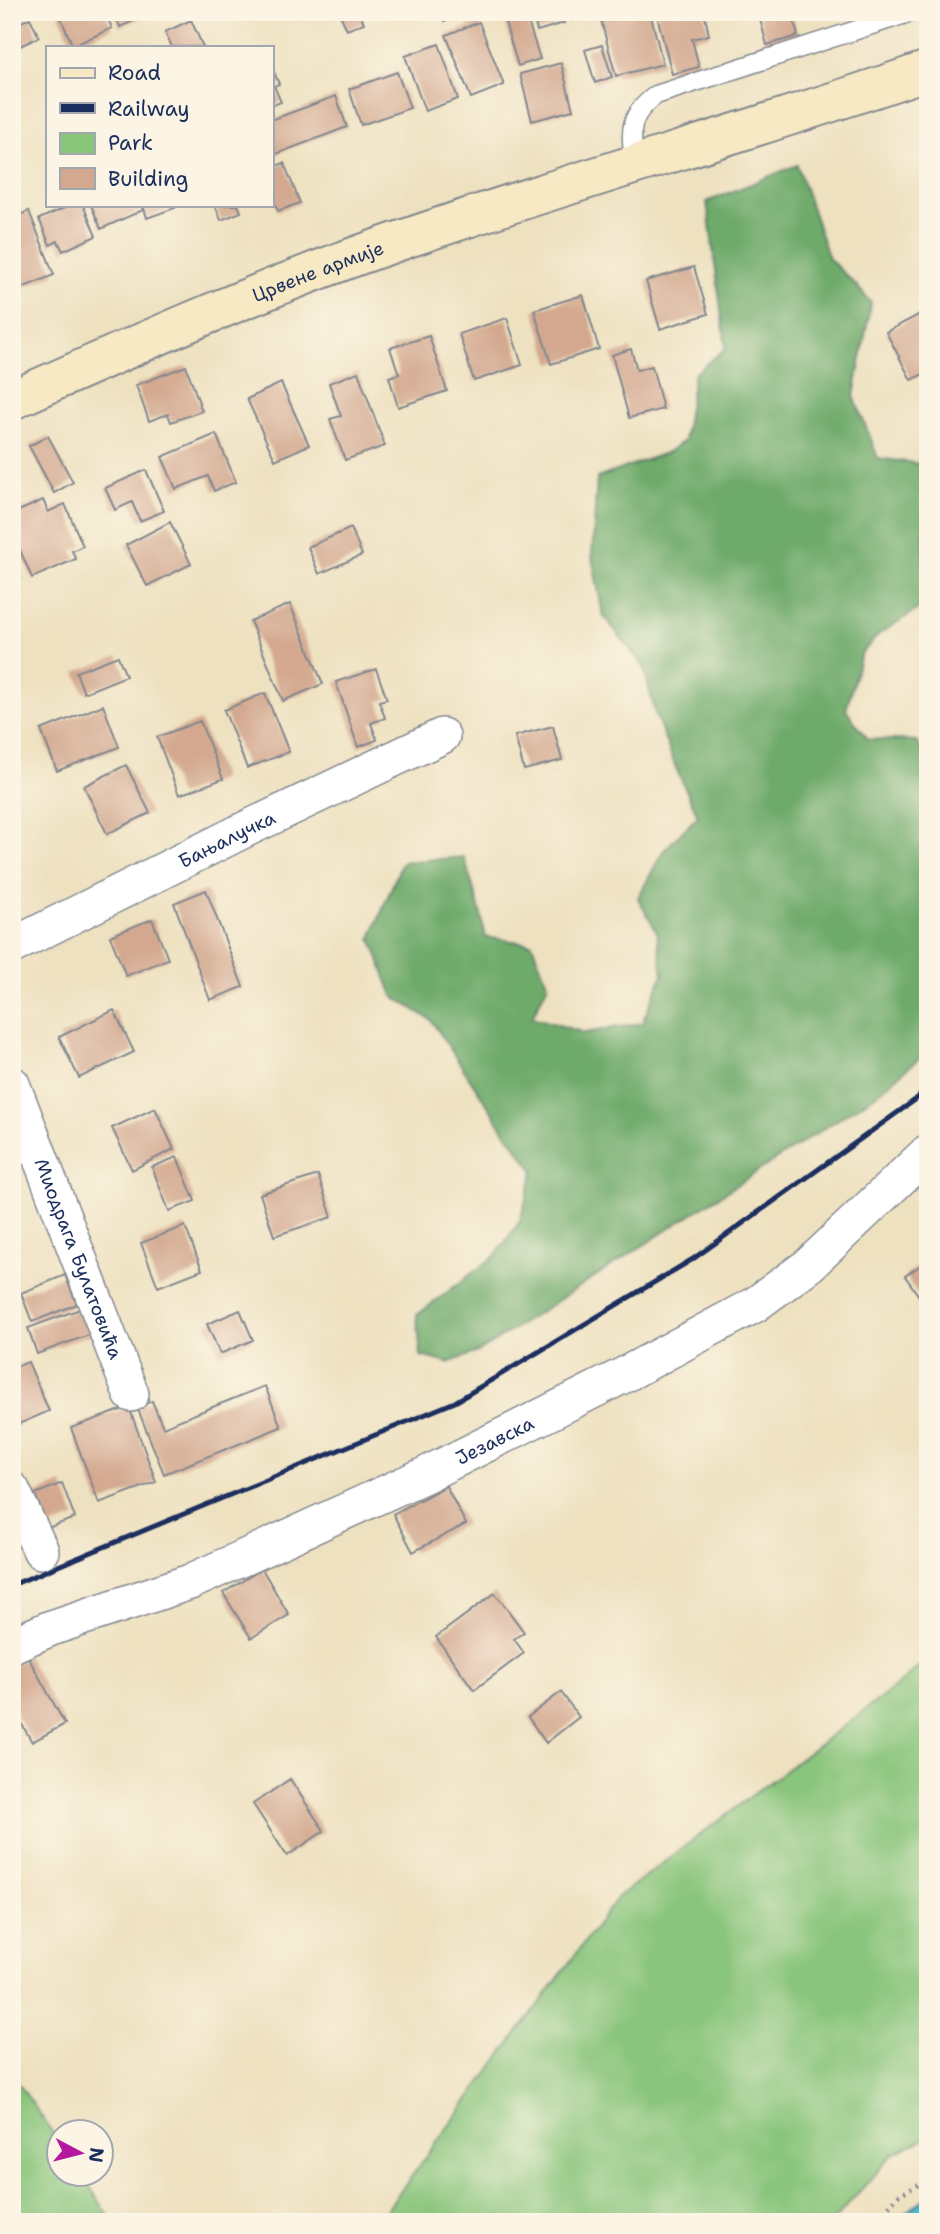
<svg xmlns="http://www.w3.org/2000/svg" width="940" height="2234" font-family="'Shantell Sans',sans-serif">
	<rect width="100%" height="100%" fill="#fcf5e5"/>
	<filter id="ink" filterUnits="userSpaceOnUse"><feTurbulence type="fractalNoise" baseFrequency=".0143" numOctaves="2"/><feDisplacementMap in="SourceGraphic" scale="14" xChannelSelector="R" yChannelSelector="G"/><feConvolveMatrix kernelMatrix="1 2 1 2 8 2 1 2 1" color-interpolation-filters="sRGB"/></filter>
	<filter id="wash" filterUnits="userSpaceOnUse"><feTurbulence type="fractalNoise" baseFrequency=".00686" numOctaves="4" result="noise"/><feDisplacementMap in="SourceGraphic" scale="28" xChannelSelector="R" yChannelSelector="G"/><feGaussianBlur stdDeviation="1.57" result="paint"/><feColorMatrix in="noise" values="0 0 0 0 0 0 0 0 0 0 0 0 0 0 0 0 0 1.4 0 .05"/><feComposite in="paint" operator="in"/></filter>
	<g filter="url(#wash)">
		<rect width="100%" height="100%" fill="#eee1c0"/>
		<path fill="#89c57b" stroke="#527a6c" stroke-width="2" d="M 928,1658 L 928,2137 L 893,2154 L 832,2222 L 378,2222 L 618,1897 L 898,1685 Z
			M 12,2074 L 59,2142 L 60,2174 L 82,2175 L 113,2222 L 12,2222 Z"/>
		<path fill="#6eaa6b" stroke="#446c64" stroke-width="2" d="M 797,165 L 829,259 L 856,285 L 871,303 L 854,396 L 878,458 L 928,465 L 928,518 L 924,521 L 924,566 L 928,581 L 928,603 L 879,634 L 861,654 L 846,710 L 868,739 L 916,741 L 928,760 L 928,1051 L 877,1094 L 480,1351 L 448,1363 L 421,1356 L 417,1315 L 495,1256 L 520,1221 L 534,1171 L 506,1133 L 431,1020 L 393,996 L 371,938 L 402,862 L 464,857 L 481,914 L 485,937 L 532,944 L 548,985 L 532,1017 L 585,1033 L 642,1023 L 663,974 L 657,932 L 638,898 L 663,851 L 698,816 L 676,768 L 655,713 L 644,667 L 603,615 L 592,557 L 597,478 L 668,452 L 684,441 L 694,374 L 726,348 L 707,202 Z"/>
		<path fill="#51bbcd" stroke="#367596" stroke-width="2" d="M 928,2196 L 928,2222 L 893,2222 Z"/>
		<g id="blocks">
			<path fill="#d3a88f" d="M 58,12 L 105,12 L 112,28 L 73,46 Z
				M 114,12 L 154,12 L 120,27 Z
				M 339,12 L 359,12 L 364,23 L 347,30 Z
				M 442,12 L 469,12 L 469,13 L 445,21 Z
				M 517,12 L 525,12 L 540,59 L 518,66 L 503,16 Z
				M 532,12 L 560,12 L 564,23 L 537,31 Z
				M 570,12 L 650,12 L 663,64 L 616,76 L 599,13 L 572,21 Z
				M 656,12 L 704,12 L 709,35 L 692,39 L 699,67 L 672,74 Z
				M 758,12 L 792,12 L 798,36 L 767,45 Z
				M 30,18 L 39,37 L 12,50 L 12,26 Z
				M 191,20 L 203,47 L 172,47 L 165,32 Z
				M 479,22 L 504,85 L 471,98 L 446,35 Z
				M 439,44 L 458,99 L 425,111 L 405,56 Z
				M 602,45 L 612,77 L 595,83 L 585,50 Z
				M 561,63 L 573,110 L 532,121 L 520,74 Z
				M 271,65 L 279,84 L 274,86 L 281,102 L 271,106 Z
				M 397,72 L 410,108 L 361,125 L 349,89 Z
				M 336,96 L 347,127 L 271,156 L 271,120 Z
				M 284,163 L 300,203 L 278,211 L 271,193 L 271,168 Z
				M 66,205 L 83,205 L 96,236 L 63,251 L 58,241 L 50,245 L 39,219 L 67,207 Z
				M 91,205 L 141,205 L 143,210 L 101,229 Z
				M 143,205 L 174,205 L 175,208 L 147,218 Z
				M 215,205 L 238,205 L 241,212 L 221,220 Z
				M 29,211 L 54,275 L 12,292 L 12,218 Z
				M 694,267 L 708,314 L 660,329 L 646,281 Z
				M 583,295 L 599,349 L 551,364 L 534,310 Z
				M 922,313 L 928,324 L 928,372 L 911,380 L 886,332 Z
				M 507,318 L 522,365 L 474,381 L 459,334 Z
				M 429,336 L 447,391 L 398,407 L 389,377 L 399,374 L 390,348 Z
				M 631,349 L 637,370 L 652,366 L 663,409 L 629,418 L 612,355 Z
				M 186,366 L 202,411 L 171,422 L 168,414 L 149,421 L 136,385 Z
				M 358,372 L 385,446 L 345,460 L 330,419 L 341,416 L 329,383 Z
				M 281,383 L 309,445 L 275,460 L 247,399 Z
				M 216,434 L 236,482 L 214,491 L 208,476 L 176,489 L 162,457 Z
				M 48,436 L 73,482 L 54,493 L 29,446 Z
				M 146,470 L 164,511 L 140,521 L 132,502 L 115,510 L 105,488 Z
				M 43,500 L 48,512 L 65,504 L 83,546 L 72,551 L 76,559 L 32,578 L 12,532 L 12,514 Z
				M 170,522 L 191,564 L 147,586 L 126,545 Z
				M 351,528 L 362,555 L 319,574 L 308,547 Z
				M 12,557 L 21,577 L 12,581 Z
				M 290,604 L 323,684 L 283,701 L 250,621 Z
				M 118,656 L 126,676 L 84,693 L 76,672 Z
				M 376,669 L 387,699 L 379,701 L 385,718 L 371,723 L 377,740 L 358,747 L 336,682 Z
				M 265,693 L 289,752 L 247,768 L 224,710 Z
				M 103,705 L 119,747 L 57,771 L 41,730 Z
				M 200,721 L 223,779 L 179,795 L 157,737 Z
				M 553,726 L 562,760 L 524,770 L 515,736 Z
				M 126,765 L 150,813 L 107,834 L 84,786 Z
				M 206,890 L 243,987 L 210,1000 L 174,903 Z
				M 152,919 L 168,959 L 126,976 L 110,936 Z
				M 114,1010 L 134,1052 L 79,1078 L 59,1037 Z
				M 155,1108 L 174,1149 L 132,1170 L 112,1128 Z
				M 177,1157 L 195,1201 L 169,1211 L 152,1167 Z
				M 318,1175 L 332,1217 L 274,1236 L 260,1194 Z
				M 185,1226 L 202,1270 L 158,1287 L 141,1243 Z
				M 925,1262 L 928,1266 L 928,1309 L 905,1276 Z
				M 65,1275 L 77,1304 L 32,1322 L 21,1293 Z
				M 88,1306 L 97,1332 L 37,1354 L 28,1328 Z
				M 240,1310 L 253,1340 L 220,1354 L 207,1324 Z
				M 28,1362 L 49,1411 L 12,1427 L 12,1368 Z
				M 265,1386 L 281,1427 L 164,1474 L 137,1407 L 152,1401 L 163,1427 Z
				M 129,1407 L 156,1482 L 99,1503 L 71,1428 Z
				M 62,1483 L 75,1518 L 48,1528 L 35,1494 Z
				M 446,1486 L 466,1524 L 413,1552 L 393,1514 Z
				M 262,1569 L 289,1615 L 251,1638 L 223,1593 Z
				M 495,1593 L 524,1632 L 514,1639 L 524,1653 L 474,1690 L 436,1637 Z
				M 28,1657 L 65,1724 L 32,1742 L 12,1707 L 12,1666 Z
				M 561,1692 L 579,1717 L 546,1743 L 528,1717 Z
				M 290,1779 L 324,1831 L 287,1856 L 253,1804 Z"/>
		</g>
	</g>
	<g filter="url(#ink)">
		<use href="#blocks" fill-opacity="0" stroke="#84888f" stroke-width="2"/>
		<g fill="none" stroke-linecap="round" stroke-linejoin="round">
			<g stroke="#84888f" stroke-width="21">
				<path id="lane" d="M 634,164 C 631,130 627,117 656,95 L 912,12"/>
			</g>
			<g stroke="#84888f" stroke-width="38">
				<g id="street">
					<path id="s1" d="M 12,946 L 246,829 L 442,736"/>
					<path id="s2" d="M 12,1084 L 131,1394"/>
					<path d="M 12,1490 L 41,1551"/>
					<path id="s3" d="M 12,1645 L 51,1628 L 190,1582 L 425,1475 L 626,1374 L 756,1304 L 809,1265 L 928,1152"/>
				</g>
			</g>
			<g stroke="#84888f" stroke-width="42">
				<g id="secondary">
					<path id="s4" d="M 12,400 C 140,343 267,286 399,241 C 574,180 753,131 928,70"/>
				</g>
			</g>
			<path stroke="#84888f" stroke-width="4.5" stroke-dasharray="2 5" stroke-linecap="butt" d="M 875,2222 L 899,2195 L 928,2180"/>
			<use href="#lane" stroke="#fff" stroke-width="18"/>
			<use href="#street" stroke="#fff" stroke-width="35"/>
			<use href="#secondary" stroke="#f7e9c3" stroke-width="38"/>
			<path stroke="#1b2f5e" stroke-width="5" d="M 12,1585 L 455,1402 L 693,1259 L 915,1100 L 928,1088"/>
		</g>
	</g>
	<g text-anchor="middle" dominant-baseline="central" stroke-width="5" stroke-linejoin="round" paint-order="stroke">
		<g font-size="19" fill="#1b2f5e" stroke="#fcf5e5">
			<text stroke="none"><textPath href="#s4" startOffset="332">Црвене армије</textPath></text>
			<text stroke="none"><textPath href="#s1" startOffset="240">Бањалучка</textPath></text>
			<text stroke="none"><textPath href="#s2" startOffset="187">Миодрага Булатовића</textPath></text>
			<text stroke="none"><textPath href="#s3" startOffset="525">Језавска</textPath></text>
		</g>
	</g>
	<rect width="940" height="2234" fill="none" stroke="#fcf5e5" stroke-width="42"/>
	<rect x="46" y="46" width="228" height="161" fill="#fcf5e5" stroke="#a2a6af" stroke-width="2"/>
	<rect x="60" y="68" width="35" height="10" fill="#f7e9c3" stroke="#a2a6af" stroke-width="2"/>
	<text x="108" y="80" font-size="21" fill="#1b2f5e">Road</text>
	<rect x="60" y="103" width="35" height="10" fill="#1b2f5e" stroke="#a2a6af" stroke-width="2"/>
	<text x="108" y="116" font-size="21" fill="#1b2f5e">Railway</text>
	<rect x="60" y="133" width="35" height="21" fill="#89c57b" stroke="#a2a6af" stroke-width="2"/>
	<text x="108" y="150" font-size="21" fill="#1b2f5e">Park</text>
	<rect x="60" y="168" width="35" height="21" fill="#d3a88f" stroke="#a2a6af" stroke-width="2"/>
	<text x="108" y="186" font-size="21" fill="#1b2f5e">Building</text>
	<g transform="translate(80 2153) rotate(97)"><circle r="33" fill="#fcf5e5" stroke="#a2a6af" stroke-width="2"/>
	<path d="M0-5L12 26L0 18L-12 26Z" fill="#b5179e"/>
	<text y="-10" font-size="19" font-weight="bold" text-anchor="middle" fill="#1b2f5e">N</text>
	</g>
</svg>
